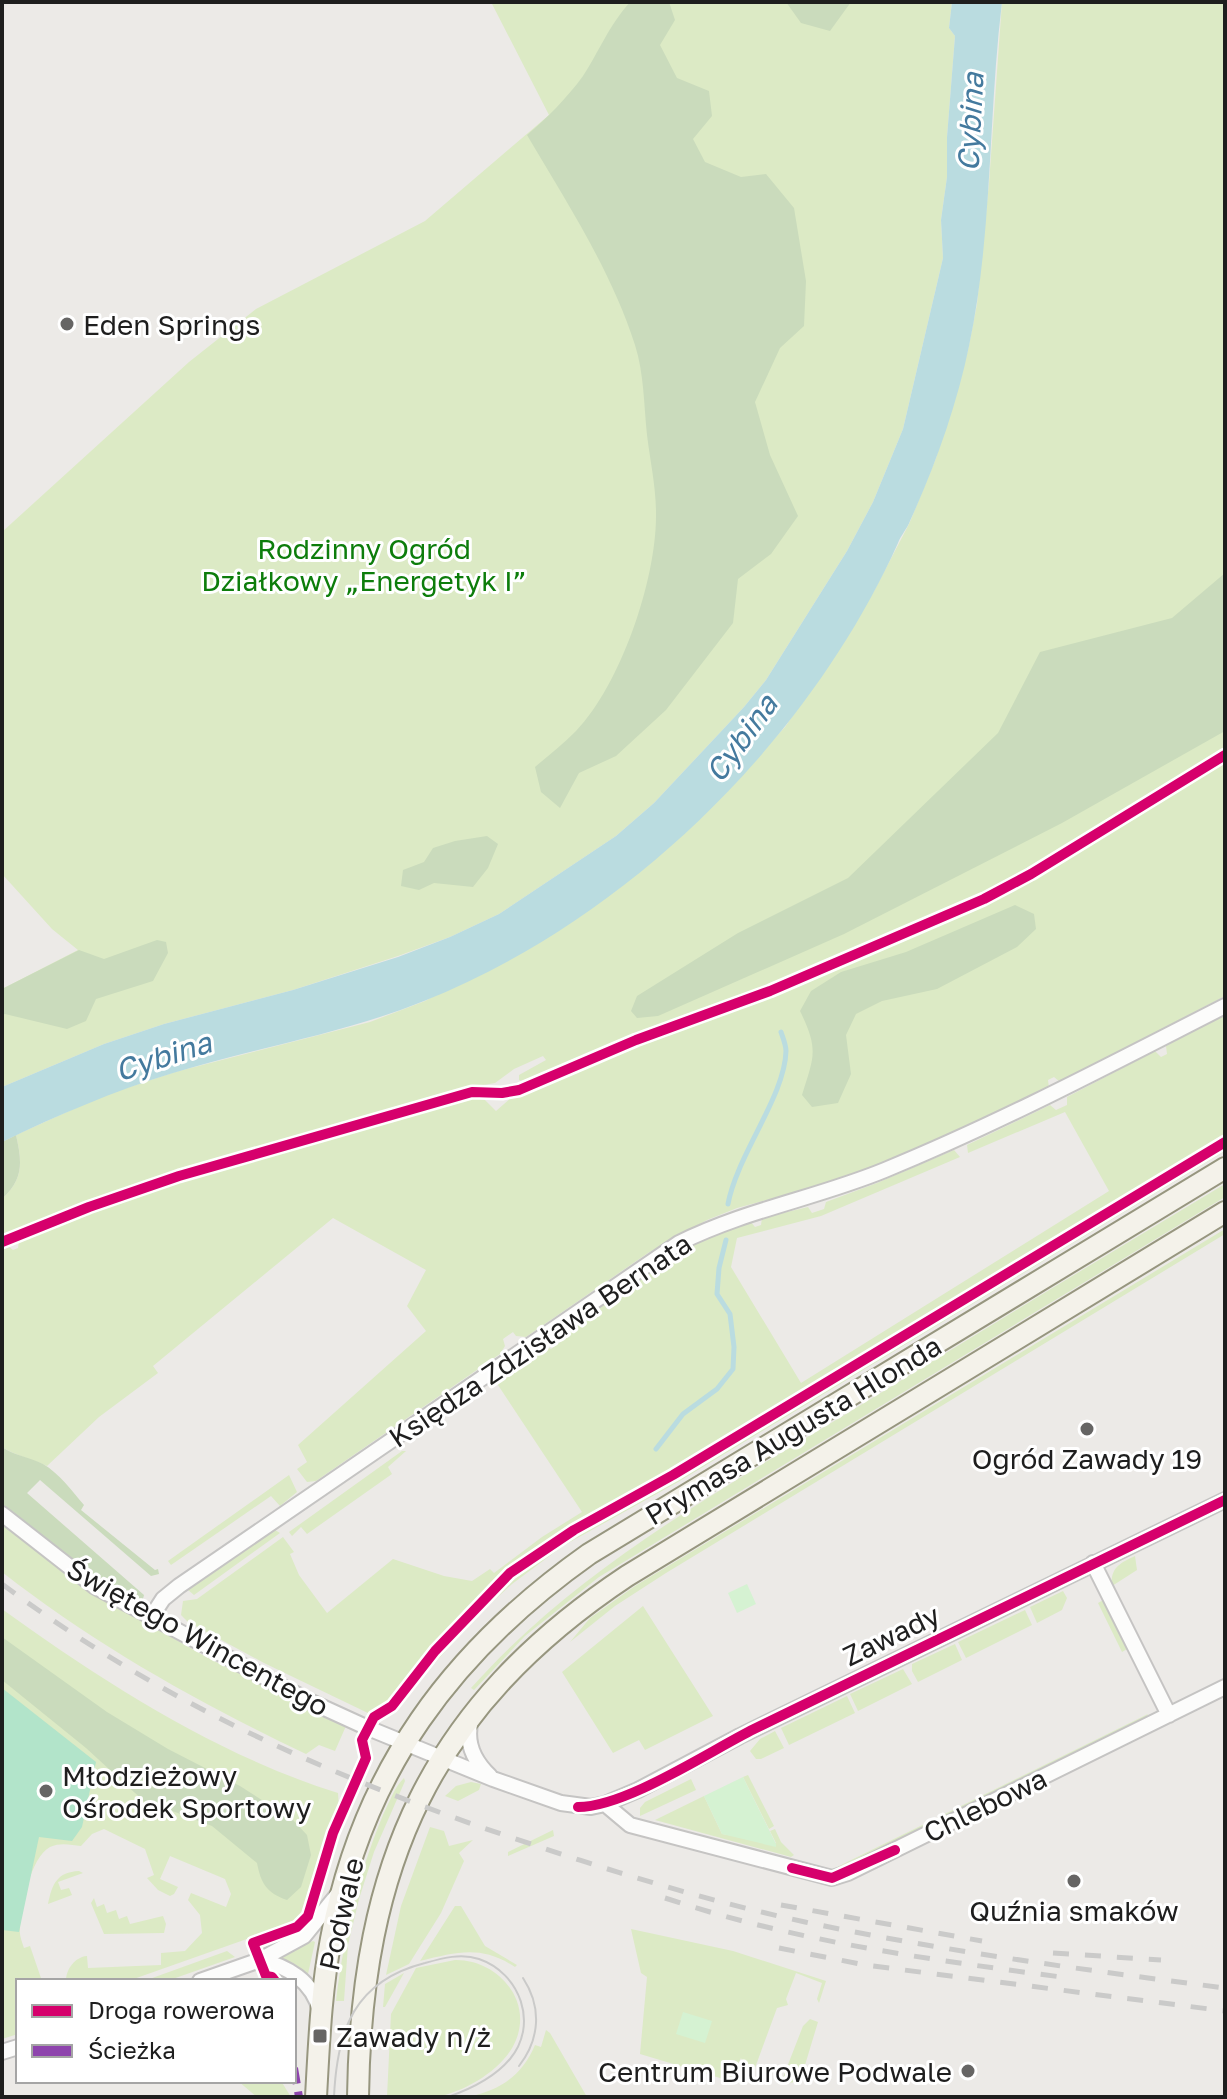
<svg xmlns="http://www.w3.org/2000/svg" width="1227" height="2099" font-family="'Golos Text',sans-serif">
	<rect width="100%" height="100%" fill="#eceae7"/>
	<path fill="#dceac5" d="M 491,2 L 952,2 L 949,28 L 955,36 L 947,137 L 947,177 L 941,220 L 943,258 L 903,429 L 873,502 L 847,551 L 766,680 L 744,707 L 654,803 L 616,836 L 499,914 L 450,937 L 398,956 L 293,990 L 164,1024 L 104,1044 L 2,1087 L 2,989 L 78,950 L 52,929 L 2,874 L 2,532 L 189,362 L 256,309 L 425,221 L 549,115 Z
		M 1002,2 L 1225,2 L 1225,749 L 997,886 L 768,985 L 633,1036 L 523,1082 L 519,1080 L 519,1075 L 546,1060 L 543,1056 L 514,1069 L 495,1083 L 467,1088 L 177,1172 L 91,1202 L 2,1238 L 2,1199 C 24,1179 22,1162 16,1135 L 102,1096 L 175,1072 L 370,1022 L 425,1001 L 579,917 L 624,884 L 707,811 L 785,727 L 839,648 L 874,591 L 909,524 L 936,458 L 968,350 L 977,304 L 989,183 Z
		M 1225,760 L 1225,996 L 1060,1082 L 1054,1077 L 1048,1080 L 1049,1088 L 875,1167 L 831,1183 L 737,1208 L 707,1220 L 648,1253 L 526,1337 L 516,1336 L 513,1332 L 503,1339 L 505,1346 L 500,1354 L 316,1481 L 307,1482 L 297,1469 L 307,1462 L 298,1445 L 426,1331 L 407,1306 L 426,1270 L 333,1218 L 153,1366 L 158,1373 L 99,1417 L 47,1466 C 32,1459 16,1456 2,1447 L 2,1247 L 7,1245 L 13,1250 L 18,1248 L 19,1241 L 94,1210 L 181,1180 L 470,1096 L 482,1097 L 496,1111 L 511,1098 L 638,1044 L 773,994 L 1002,895 Z
		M 1225,1014 L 1225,1138 L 747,1426 L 545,1541 L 504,1574 L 464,1610 L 415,1667 L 389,1704 L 370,1714 L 264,1663 L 188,1622 L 181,1615 L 183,1601 L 197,1599 L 283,1537 L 294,1552 L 290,1554 L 299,1575 L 327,1613 L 393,1559 L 444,1576 L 472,1581 L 490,1569 L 494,1573 L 542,1537 L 582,1512 L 494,1379 L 543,1345 L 551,1349 L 563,1340 L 561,1333 L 667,1261 L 709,1236 L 750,1221 L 755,1227 L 761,1225 L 762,1218 L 808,1207 L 812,1213 L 824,1209 L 826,1202 L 877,1183 L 954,1150 L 960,1157 L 821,1216 L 737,1238 L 731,1267 L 801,1383 L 1109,1191 L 1065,1112 L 968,1153 L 967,1145 L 1050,1105 L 1056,1110 L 1067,1105 L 1067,1097 L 1155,1051 L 1161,1057 L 1167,1054 L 1166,1046 Z
		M 1225,1147 L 1225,1151 L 678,1482 L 563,1546 L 512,1584 L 475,1618 L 435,1663 L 431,1660 L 490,1597 L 551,1548 L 751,1433 Z
		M 1225,1184 L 1225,1197 L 599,1577 L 525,1636 L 474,1690 L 471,1688 C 575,1571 713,1494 846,1414 C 972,1337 1098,1260 1225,1184 Z
		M 1225,1229 L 1225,1234 L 666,1573 L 615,1606 L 570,1642 L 590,1618 L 635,1586 Z
		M 402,1451 L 406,1451 L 388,1467 L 392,1474 L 307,1534 L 301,1527 L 292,1536 L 289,1532 Z
		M 289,1475 L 297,1492 L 280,1506 L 271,1496 L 171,1565 L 168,1561 Z
		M 2,1522 L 41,1555 L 102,1598 L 210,1659 L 346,1726 L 335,1751 L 319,1745 L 306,1754 C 199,1703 95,1645 2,1572 Z
		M 275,1530 L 280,1533 L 194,1595 L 188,1590 Z
		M 1135,1556 L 1137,1570 L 1112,1586 C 1110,1568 1120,1563 1135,1556 Z
		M 1063,1591 L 1067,1598 L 1062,1610 L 1037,1623 L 1030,1607 Z
		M 1105,1599 L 1129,1648 L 1122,1652 L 1098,1603 Z
		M 643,1606 L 713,1716 L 645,1750 L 639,1740 L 613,1753 L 562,1672 Z
		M 2,1609 C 103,1682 219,1756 338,1793 L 339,1809 L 303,1917 L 292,1923 L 128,1981 L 66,1981 C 66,1969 75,1957 87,1956 L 88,1968 L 161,1965 L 161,1953 L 185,1951 L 202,1933 L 200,1915 L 188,1900 L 191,1893 L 226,1907 L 231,1894 L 225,1879 L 170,1856 L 160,1879 L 178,1887 L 174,1894 L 170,1896 L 158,1890 L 147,1878 L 154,1875 L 145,1849 L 104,1829 L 92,1834 L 81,1846 C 71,1845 61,1842 50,1847 C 30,1858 21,1907 20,1929 C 19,1935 22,1942 24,1948 L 30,1946 L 42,1981 L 18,1981 L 18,2034 L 2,2039 Z
		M 1025,1610 L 1032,1625 L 966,1658 L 958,1642 Z
		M 955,1644 L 962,1660 L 918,1682 L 912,1671 L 912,1664 Z
		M 903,1669 L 912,1684 L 858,1711 L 850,1694 Z
		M 847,1696 L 855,1713 L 789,1745 L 781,1728 Z
		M 1148,1714 L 1144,1720 L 841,1870 L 835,1868 Z
		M 775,1731 L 784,1748 L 761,1759 L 756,1759 L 750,1751 L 760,1739 Z
		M 748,1775 L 774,1826 L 769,1829 L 743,1777 Z
		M 404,1778 L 405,1781 L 374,1852 L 359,1899 L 348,1945 L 344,2001 L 336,2001 C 344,1936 358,1875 383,1815 C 389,1803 395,1786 404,1778 Z
		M 691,1779 L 696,1790 L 640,1816 L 640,1808 L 645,1802 Z
		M 471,1782 L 481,1784 L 479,1790 L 458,1801 L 445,1796 L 456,1786 Z
		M 704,1796 L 722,1834 L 776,1843 L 770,1831 L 775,1829 L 781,1842 L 794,1855 L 791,1857 L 655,1820 Z
		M 430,1827 L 444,1831 L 449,1846 L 473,1840 L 459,1853 L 464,1861 L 441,1913 L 409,1964 L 386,1975 L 401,1906 Z
		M 553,1830 L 554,1836 L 508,1856 L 508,1852 Z
		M 79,1871 L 83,1873 L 58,1882 L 61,1890 L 69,1888 L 72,1895 L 48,1904 C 52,1884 57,1872 79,1871 Z
		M 94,1898 L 97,1907 L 104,1904 L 107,1913 L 116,1910 L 119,1919 L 127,1916 L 130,1924 L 163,1916 L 166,1924 L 164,1933 L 104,1934 L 91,1903 Z
		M 455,1906 L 461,1906 L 485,1946 L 517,1965 L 515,1967 C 481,1945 458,1952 420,1961 Z
		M 631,1929 L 733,1951 L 826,1981 L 819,2003 L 817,1999 L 822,1983 L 796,1973 L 786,1999 L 788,2005 L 777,2008 L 752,2076 L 748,2074 L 741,2058 L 730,2081 L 640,2054 L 647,1977 L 641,1973 Z
		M 313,1941 L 315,1942 L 308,1974 L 293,1963 L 279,1957 Z
		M 227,1951 L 235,1957 L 167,1981 L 144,1981 Z
		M 455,1960 C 495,1959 533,1998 516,2040 C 505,2068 467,2091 437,2097 C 422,2099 403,2097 387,2097 L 391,2014 L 416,1968 Z
		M 404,1973 L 385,2007 L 383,2007 L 385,1984 Z
		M 810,2019 L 818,2022 L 802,2075 L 795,2082 L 788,2083 L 782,2080 L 803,2026 Z
		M 546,2030 L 550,2033 L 587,2097 L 468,2097 C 500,2090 522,2076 535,2045 L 541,2047 Z
		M 238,2081 L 281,2081 L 291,2097 L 257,2097 Z"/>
	<path fill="#cadbbc" d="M 630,2 L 669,2 L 675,20 L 660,45 L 677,78 L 709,91 L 712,116 L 693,139 L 705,162 L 741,177 L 766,174 L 794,208 L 806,281 L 804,326 L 780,348 L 755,402 L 770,455 L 798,516 L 771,554 L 738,579 L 733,623 L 666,710 L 616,756 L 579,773 L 560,808 L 541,792 L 535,767 C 549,755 563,744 576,731 C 621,684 657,578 656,513 C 656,487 650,460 647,435 C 644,406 644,373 635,345 C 611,270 567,203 527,135 C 547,118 567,98 583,76 C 600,50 608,27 630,2 Z
		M 786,2 L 851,2 L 830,31 L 801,23 Z
		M 1225,573 L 1225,731 L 1062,823 L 844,934 L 658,1016 L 637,1018 L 631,1011 L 637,996 L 738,933 L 848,878 L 998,733 L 1040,652 L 1172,618 Z
		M 487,836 L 498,844 L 488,868 L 473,887 L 434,883 L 419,890 L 401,886 L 403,870 L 424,862 L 433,848 L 455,841 Z
		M 1015,905 L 1034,914 L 1036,929 L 1017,947 L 937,989 L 882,1001 L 856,1014 L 846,1035 L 851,1074 L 838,1103 L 812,1107 L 802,1095 C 814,1056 819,1050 800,1011 L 811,991 L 841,972 L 906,952 Z
		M 157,940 L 166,942 L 168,953 L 153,981 L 96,999 L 86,1021 L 67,1029 L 5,1014 L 2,1015 L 2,989 L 79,950 L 104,959 Z
		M 16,1135 C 22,1162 24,1179 2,1199 L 2,1142 Z
		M 2,1447 C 15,1456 30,1457 43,1464 C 59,1473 73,1492 84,1505 L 81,1510 L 155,1570 L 158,1569 L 159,1574 L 151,1576 L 40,1480 L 27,1493 L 144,1595 L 143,1599 C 103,1597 33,1531 2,1504 Z
		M 2,1637 L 107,1712 L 168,1749 L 240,1786 L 293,1820 L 307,1835 L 311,1855 L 301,1887 L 287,1900 C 267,1893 261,1884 257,1863 L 212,1826 L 175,1812 L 147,1804 L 86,1748 L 2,1680 Z"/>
	<path fill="#d5f2d2" d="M 747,1584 L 756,1604 L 737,1613 L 728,1593 Z
		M 743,1777 L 776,1844 L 776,1847 L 722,1834 L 704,1796 Z
		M 683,2012 L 712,2021 L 705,2043 L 676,2034 Z"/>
	<path fill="#b2e4ca" d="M 2,1688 L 96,1762 L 82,1827 L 72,1841 L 39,1837 L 19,1932 L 2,1930 Z"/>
	<path fill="#badce0" d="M 952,2 L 1002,2 C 988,116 993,233 969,346 C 957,405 935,466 910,521 C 907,529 901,535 898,543 C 809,741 627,920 424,1001 C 343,1034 257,1047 173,1073 C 114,1091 58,1115 2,1142 L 2,1087 L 104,1044 L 164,1024 L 293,990 L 398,957 L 450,937 L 499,914 L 616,836 L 654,803 L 744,707 L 766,680 L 847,551 L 873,502 L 903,429 L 943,258 L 941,220 L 947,177 L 947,137 L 955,36 L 949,28 Z"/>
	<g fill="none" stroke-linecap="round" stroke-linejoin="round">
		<path stroke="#badce0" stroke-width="5" d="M 728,1204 C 737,1155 785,1096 786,1051 C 786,1045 783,1038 781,1032
			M 656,1449 L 683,1414 L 717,1389 L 733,1369 L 734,1347 L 730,1314 L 717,1294 L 719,1268 L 726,1240"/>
		<g stroke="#c5c4c3" stroke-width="18">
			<path id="minor" d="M 2,1514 L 94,1586 L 309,1701 L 368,1728 L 493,1779 L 561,1803 L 591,1807 L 605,1804 L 638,1790 L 740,1736 L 1225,1500
				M 1093,1563 L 1169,1715
				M 152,1616 L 163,1599 L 179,1586 L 679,1243 C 745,1210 817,1198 885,1170 C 1002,1122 1113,1063 1225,1006
				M 471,1720 C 465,1742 474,1761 490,1776
				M 605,1804 L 630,1825 L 832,1878 L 848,1873 L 1225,1687
				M 260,1960 C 287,1966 313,1981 320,2011
				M 200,1981 L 260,1960 L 304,1936 L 338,1894
				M 2,2052 L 18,2047"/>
		</g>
		<g stroke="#97967f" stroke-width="24">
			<path id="secondary" d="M 316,2097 C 319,2044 321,1991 331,1939 C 362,1771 452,1651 589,1554 L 1225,1168
				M 358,2097 C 361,1865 430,1707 627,1576 L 1225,1212"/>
		</g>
		<use href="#minor" stroke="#fcfcfb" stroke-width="14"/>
		<use href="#secondary" stroke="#f4f2ea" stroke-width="20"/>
		<path stroke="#cacac9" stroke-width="2" d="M 519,2066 C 540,2039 542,2007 523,1978
			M 334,2097 C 337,2030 354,1981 425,1963 C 443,1958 461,1953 479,1959 C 520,1973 539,2024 510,2059 C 495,2077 471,2089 448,2097"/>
		<path stroke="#cacac9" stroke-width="5" stroke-dasharray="16 16" stroke-linecap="butt" d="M 2,1584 C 167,1707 340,1781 534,1845 C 623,1875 713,1902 805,1922 C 943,1951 1085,1970 1225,1988
			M 665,1898 C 797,1942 932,1960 1069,1978
			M 781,1905 L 982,1941
			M 779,1948 L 865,1965 L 1225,2011
			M 1053,1953 L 1161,1960"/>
		<path stroke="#8e44ad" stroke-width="8" stroke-dasharray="16 8" stroke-linecap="butt" d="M 294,2068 L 299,2097"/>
		<g stroke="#fff" stroke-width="15">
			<path id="cycleway" d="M 2,1242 L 89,1207 L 179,1176 L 472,1092 L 502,1093 L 519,1090 L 636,1040 L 770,991 L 984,899 L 1031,874 L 1225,755
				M 578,1807 C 626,1807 708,1752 754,1729 C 911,1652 1068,1576 1225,1500
				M 792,1868 L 832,1878 L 895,1850
				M 275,1981 L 272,1977 L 266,1976 L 253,1943 L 297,1927 L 308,1916 L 333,1833 L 366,1758 L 362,1740 L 374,1717 L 392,1706 L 435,1651 L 510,1573 L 574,1530 L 673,1475 L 1225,1142"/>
		</g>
		<use href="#cycleway" stroke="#d6006c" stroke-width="10"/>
	</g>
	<g fill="#666564" stroke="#fff" stroke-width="3">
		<circle cx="67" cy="324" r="8"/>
		<circle cx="1087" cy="1429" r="8"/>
		<circle cx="46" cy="1791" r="8"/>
		<circle cx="1074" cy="1881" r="8"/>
		<rect x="312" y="2028" width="16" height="16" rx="4"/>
		<circle cx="968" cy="2071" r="8"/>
	</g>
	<g text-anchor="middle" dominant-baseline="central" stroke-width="6" stroke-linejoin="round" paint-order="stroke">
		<g font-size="28" fill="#1e1e1e" stroke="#fff" text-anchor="start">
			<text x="83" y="324">Eden Springs</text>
			<text x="1087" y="1458" text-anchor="middle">Ogród Zawady 19</text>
			<text x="62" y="1775">Młodzieżowy<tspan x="62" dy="32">Ośrodek Sportowy</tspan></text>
			<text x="1074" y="1910" text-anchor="middle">Quźnia smaków</text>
			<text x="336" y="2036">Zawady n/ż</text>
			<text x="952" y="2071" text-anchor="end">Centrum Biurowe Podwale</text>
		</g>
		<g font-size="28" fill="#0d7d0b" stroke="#fff">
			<text x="364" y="548">Rodzinny Ogród<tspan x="364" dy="32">Działkowy „Energetyk I”</tspan></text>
		</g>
		<g font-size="28" fill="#1e1e1e" stroke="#fff">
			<text transform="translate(540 1340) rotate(-34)">Księdza Zdzisława Bernata</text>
			<text transform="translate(793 1430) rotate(-31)">Prymasa Augusta Hlonda</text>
			<text transform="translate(891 1635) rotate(-26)">Zawady</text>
			<text transform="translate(198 1637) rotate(29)">Świętego Wincentego</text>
			<text transform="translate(985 1805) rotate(-26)">Chlebowa</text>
			<text transform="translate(341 1914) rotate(-77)">Podwale</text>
		</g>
		<g font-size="30" font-style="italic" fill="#447a9e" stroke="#fff">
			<text transform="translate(970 122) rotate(-87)">Cybina</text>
			<text transform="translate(741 738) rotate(-54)">Cybina</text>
			<text transform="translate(163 1056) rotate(-18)">Cybina</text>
		</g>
	</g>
	<rect width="1227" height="2099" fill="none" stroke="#1e1e1e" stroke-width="8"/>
	<rect x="16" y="1979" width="280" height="104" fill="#ffffff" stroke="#a5a5a5" stroke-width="2"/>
	<rect x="32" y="2005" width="40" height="12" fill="#d6006c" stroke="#a5a5a5" stroke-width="2"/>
	<text x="88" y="2019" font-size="24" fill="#1e1e1e">Droga rowerowa</text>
	<rect x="32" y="2045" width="40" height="12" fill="#8e44ad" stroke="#a5a5a5" stroke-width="2"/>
	<text x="88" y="2059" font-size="24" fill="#1e1e1e">Ścieżka</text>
</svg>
